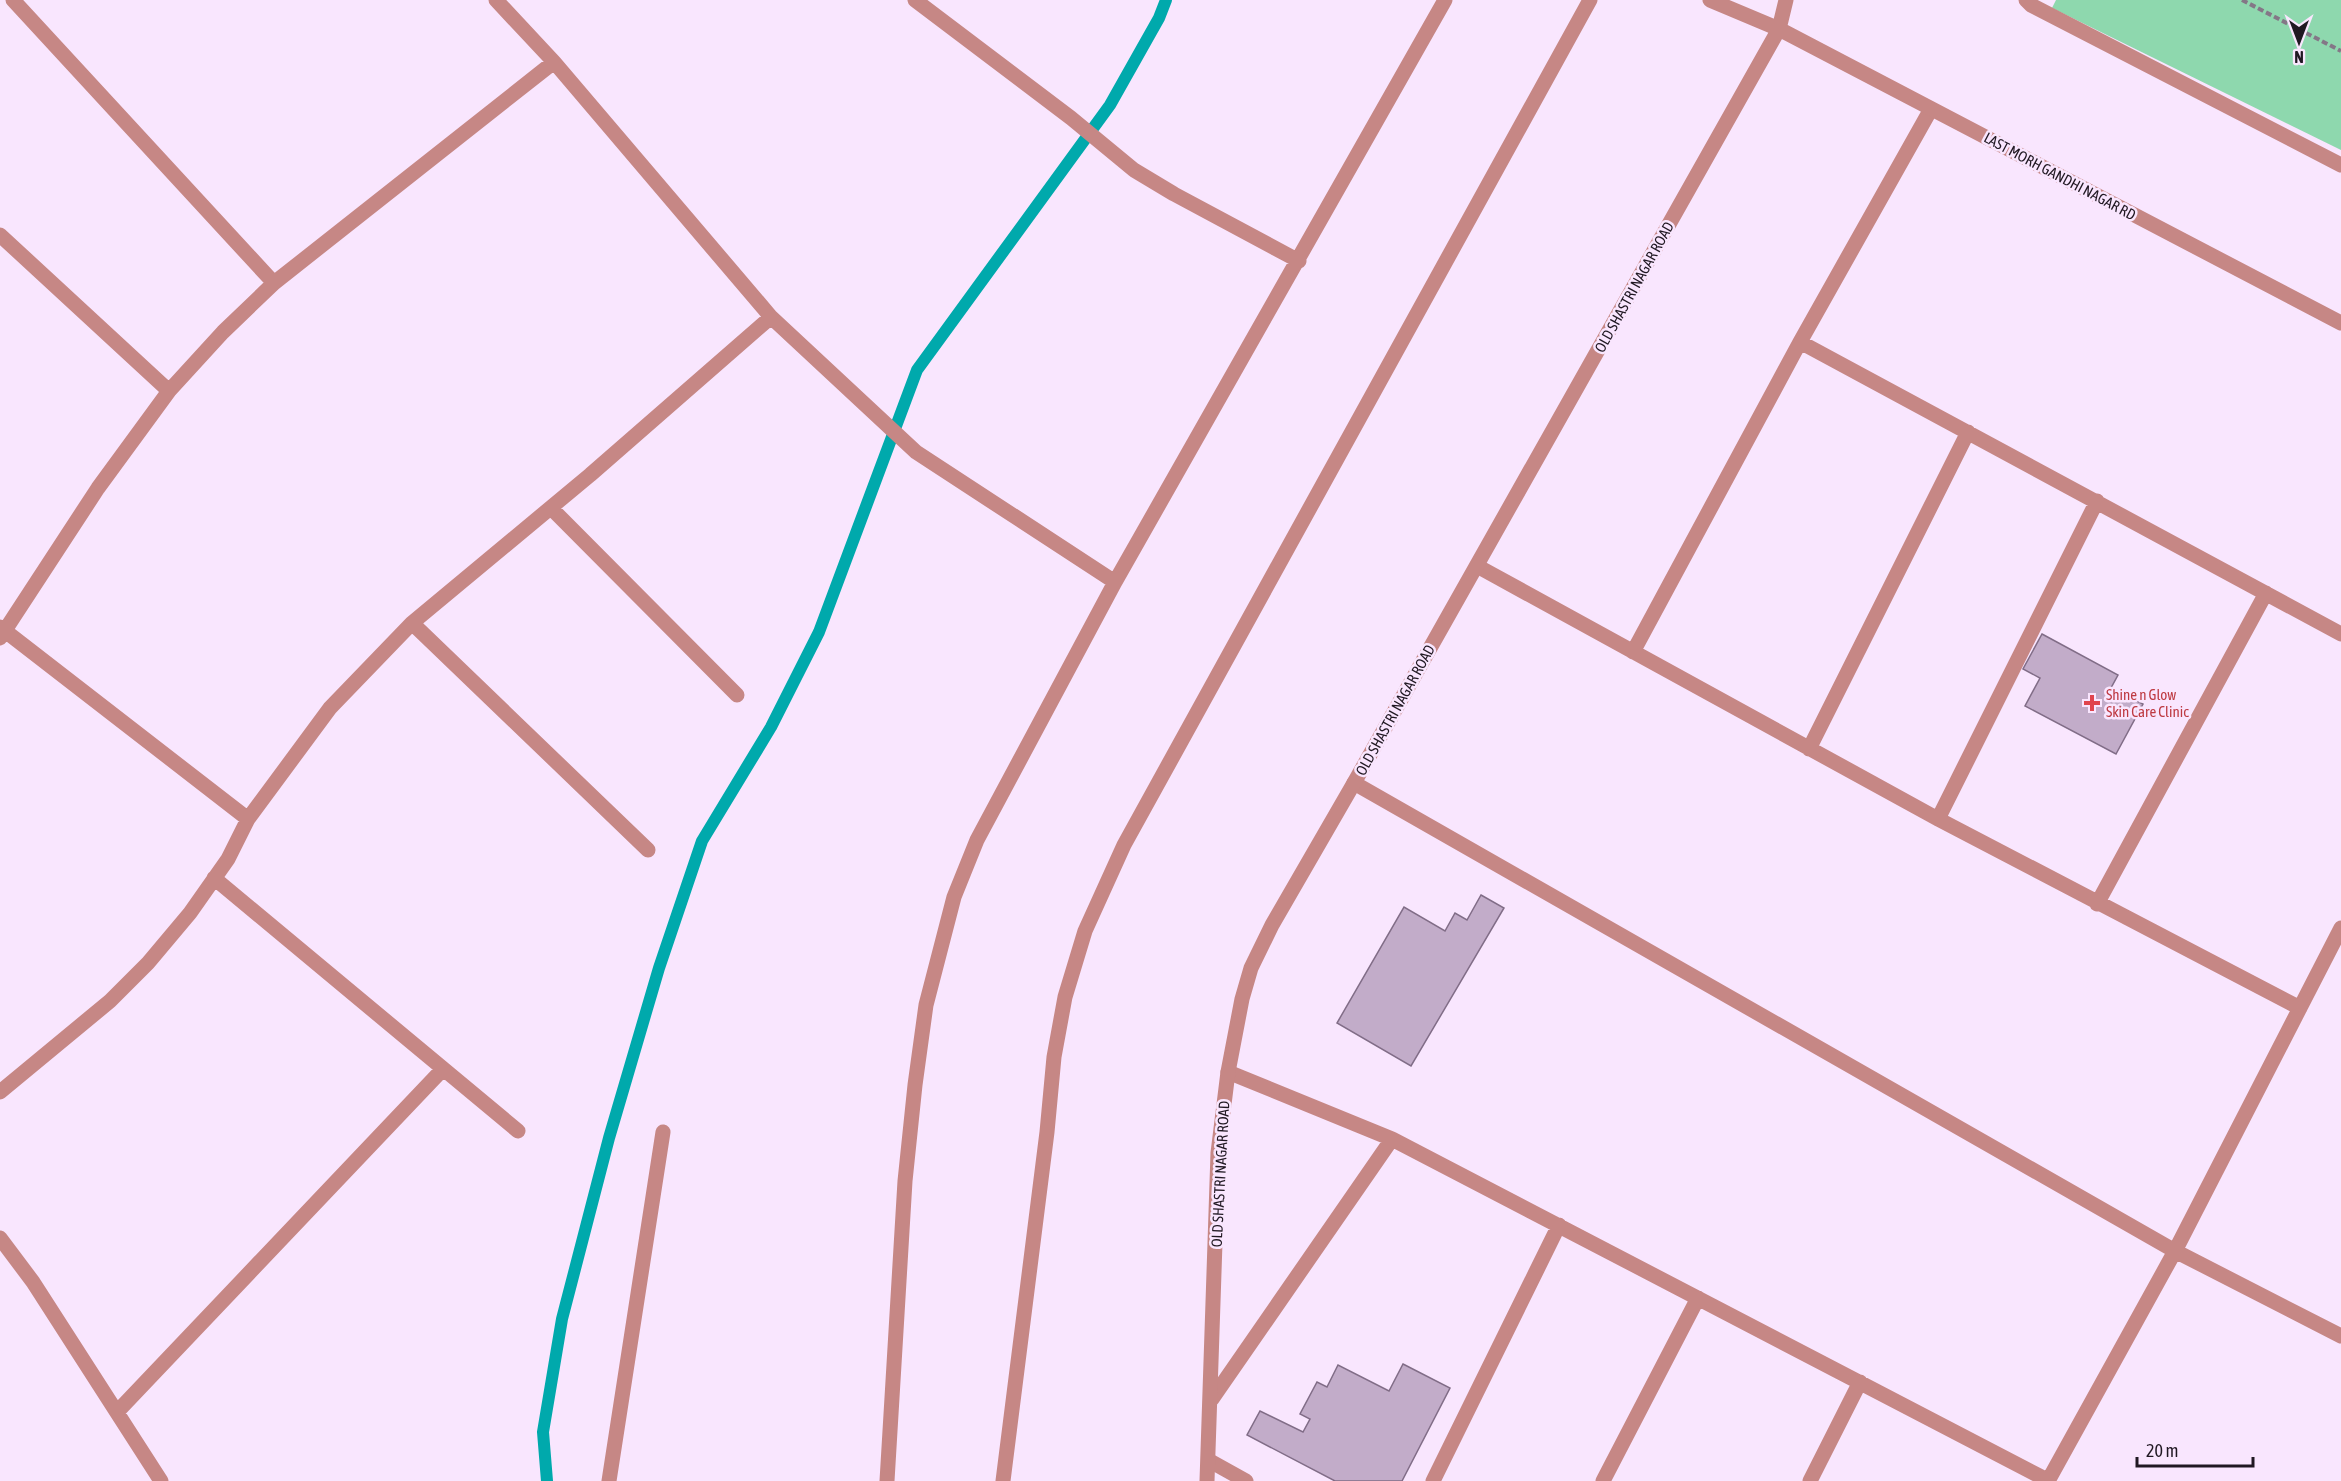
<svg xmlns="http://www.w3.org/2000/svg" width="2341" height="1481" font-family="'Asap Condensed',sans-serif">
	<rect width="100%" height="100%" fill="#f9e6fe"/>
	<path fill="#8ed8ae" d="M 2056,0 L 2341,0 L 2341,150 L 2052,8 Z"/>
	<g fill="none" stroke-linecap="round" stroke-linejoin="round">
		<path stroke="#00a9ac" stroke-width="12" d="M 547,1481 L 543,1432 L 562,1319 L 609,1138 L 659,968 L 702,841 L 771,727 L 819,632 L 917,370 L 1110,105 L 1159,18 L 1166,0"/>
	</g>
	<path fill="#c2acc9" stroke="#816d87" stroke-width="1.5" d="M 2042,634 L 2118,675 L 2111,688 L 2143,704 L 2116,754 L 2025,706 L 2040,678 L 2023,669 Z
		M 1481,895 L 1504,908 L 1411,1066 L 1337,1023 L 1404,907 L 1445,931 L 1455,913 L 1467,920 Z
		M 1403,1364 L 1450,1388 L 1402,1481 L 1335,1481 L 1247,1435 L 1260,1411 L 1303,1432 L 1310,1419 L 1300,1414 L 1317,1382 L 1327,1387 L 1338,1365 L 1389,1391 Z"/>
	<g fill="none" stroke-linecap="round" stroke-linejoin="round">
		<path stroke="#847787" stroke-width="4" stroke-dasharray="6 3" stroke-linecap="butt" d="M 2242,0 L 2341,51"/>
		<path stroke="#c68785" stroke-width="15" d="M 13,0 L 274,283
			M 496,0 L 554,62
			M 915,0 L 1071,118 L 1134,170 L 1174,194 L 1299,261
			M 2026,0 L 2031,5 L 2341,165
			M 0,235 L 169,391
			M 771,317 L 916,452 L 1115,582
			M 1800,342 L 2341,634
			M 551,508 L 737,695
			M 1477,566 L 1938,819 L 2300,1008
			M 412,623 L 648,850
			M 0,627 L 248,819
			M 0,638 L 98,488 L 169,391 L 223,332 L 274,283 L 554,62 L 771,317 L 590,475 L 412,623 L 330,708 L 248,819 L 228,859 L 190,913 L 148,963 L 110,1001 L 0,1092
			M 1633,652 L 1800,342 L 1931,109
			M 1809,749 L 1968,432
			M 1354,783 L 2175,1251 L 2341,1336
			M 1938,819 L 2097,501
			M 214,878 L 518,1131
			M 2097,904 L 2266,593
			M 1228,1072 L 1392,1139 L 2049,1481
			M 0,1238 L 33,1282 L 161,1481
			M 1212,1399 L 1392,1139
			M 117,1412 L 443,1069
			M 1210,1461 L 1246,1481
			M 609,1481 L 663,1132
			M 887,1481 L 905,1181 L 915,1085 L 926,1005 L 954,897 L 977,840 L 1115,582 L 1445,0
			M 1003,1481 L 1047,1132 L 1054,1057 L 1065,997 L 1085,931 L 1124,845 L 1590,0
			M 1433,1481 L 1559,1225
			M 1603,1481 L 1698,1298
			M 1810,1481 L 1860,1382
			M 2048,1481 L 2175,1251 L 2341,928"/>
		<path stroke="#c68785" stroke-width="15" d="M 1710,0 L 1779,29 L 2341,323
			M 1207,1481 L 1218,1153 L 1228,1072 L 1242,999 L 1251,968 L 1272,925 L 1354,783 L 1779,29 L 1786,0"/>
	</g>
	<path fill="#e0444e" stroke="#f9e6fe" stroke-width="2" d="M2089 694h6v6h6v6h-6v6h-6v-6h-6v-6h6z"/>
	<g text-anchor="middle" dominant-baseline="central" stroke-width="5" stroke-linejoin="round" paint-order="stroke">
		<g font-size="15" fill="#201822" stroke="#f9e6fe">
			<text transform="translate(2060 176) rotate(28)">LAST MORH GANDHI NAGAR RD</text>
			<text transform="translate(1634 287) rotate(-61)">OLD SHASTRI NAGAR ROAD</text>
			<text transform="translate(1395 710) rotate(-61)">OLD SHASTRI NAGAR ROAD</text>
			<text transform="translate(1220 1174) rotate(-87)">OLD SHASTRI NAGAR ROAD</text>
		</g>
		<g font-size="15" fill="#be3a42" stroke="#f9e6fe" text-anchor="start">
			<text x="2106" y="694">Shine n Glow<tspan x="2106" dy="17">Skin Care Clinic</tspan></text>
		</g>
	</g>
	<g transform="translate(2299 42) rotate(180)" stroke="#f9e6fe" stroke-width="4.5" paint-order="stroke">
	<path d="M0-4.5L10 22L0 15L-10 22Z" fill="#201822"/>
	<text y="-9" font-size="16" font-weight="bold" text-anchor="middle" fill="#201822">N</text>
	</g>
	<path d="M2137 1457v9h116v-9" fill="none" stroke="#201822" stroke-width="3"/>
	<text x="2146" y="1457" font-size="18" fill="#201822" stroke="#f9e6fe" stroke-width="4.5" paint-order="stroke">20 m</text>
</svg>
